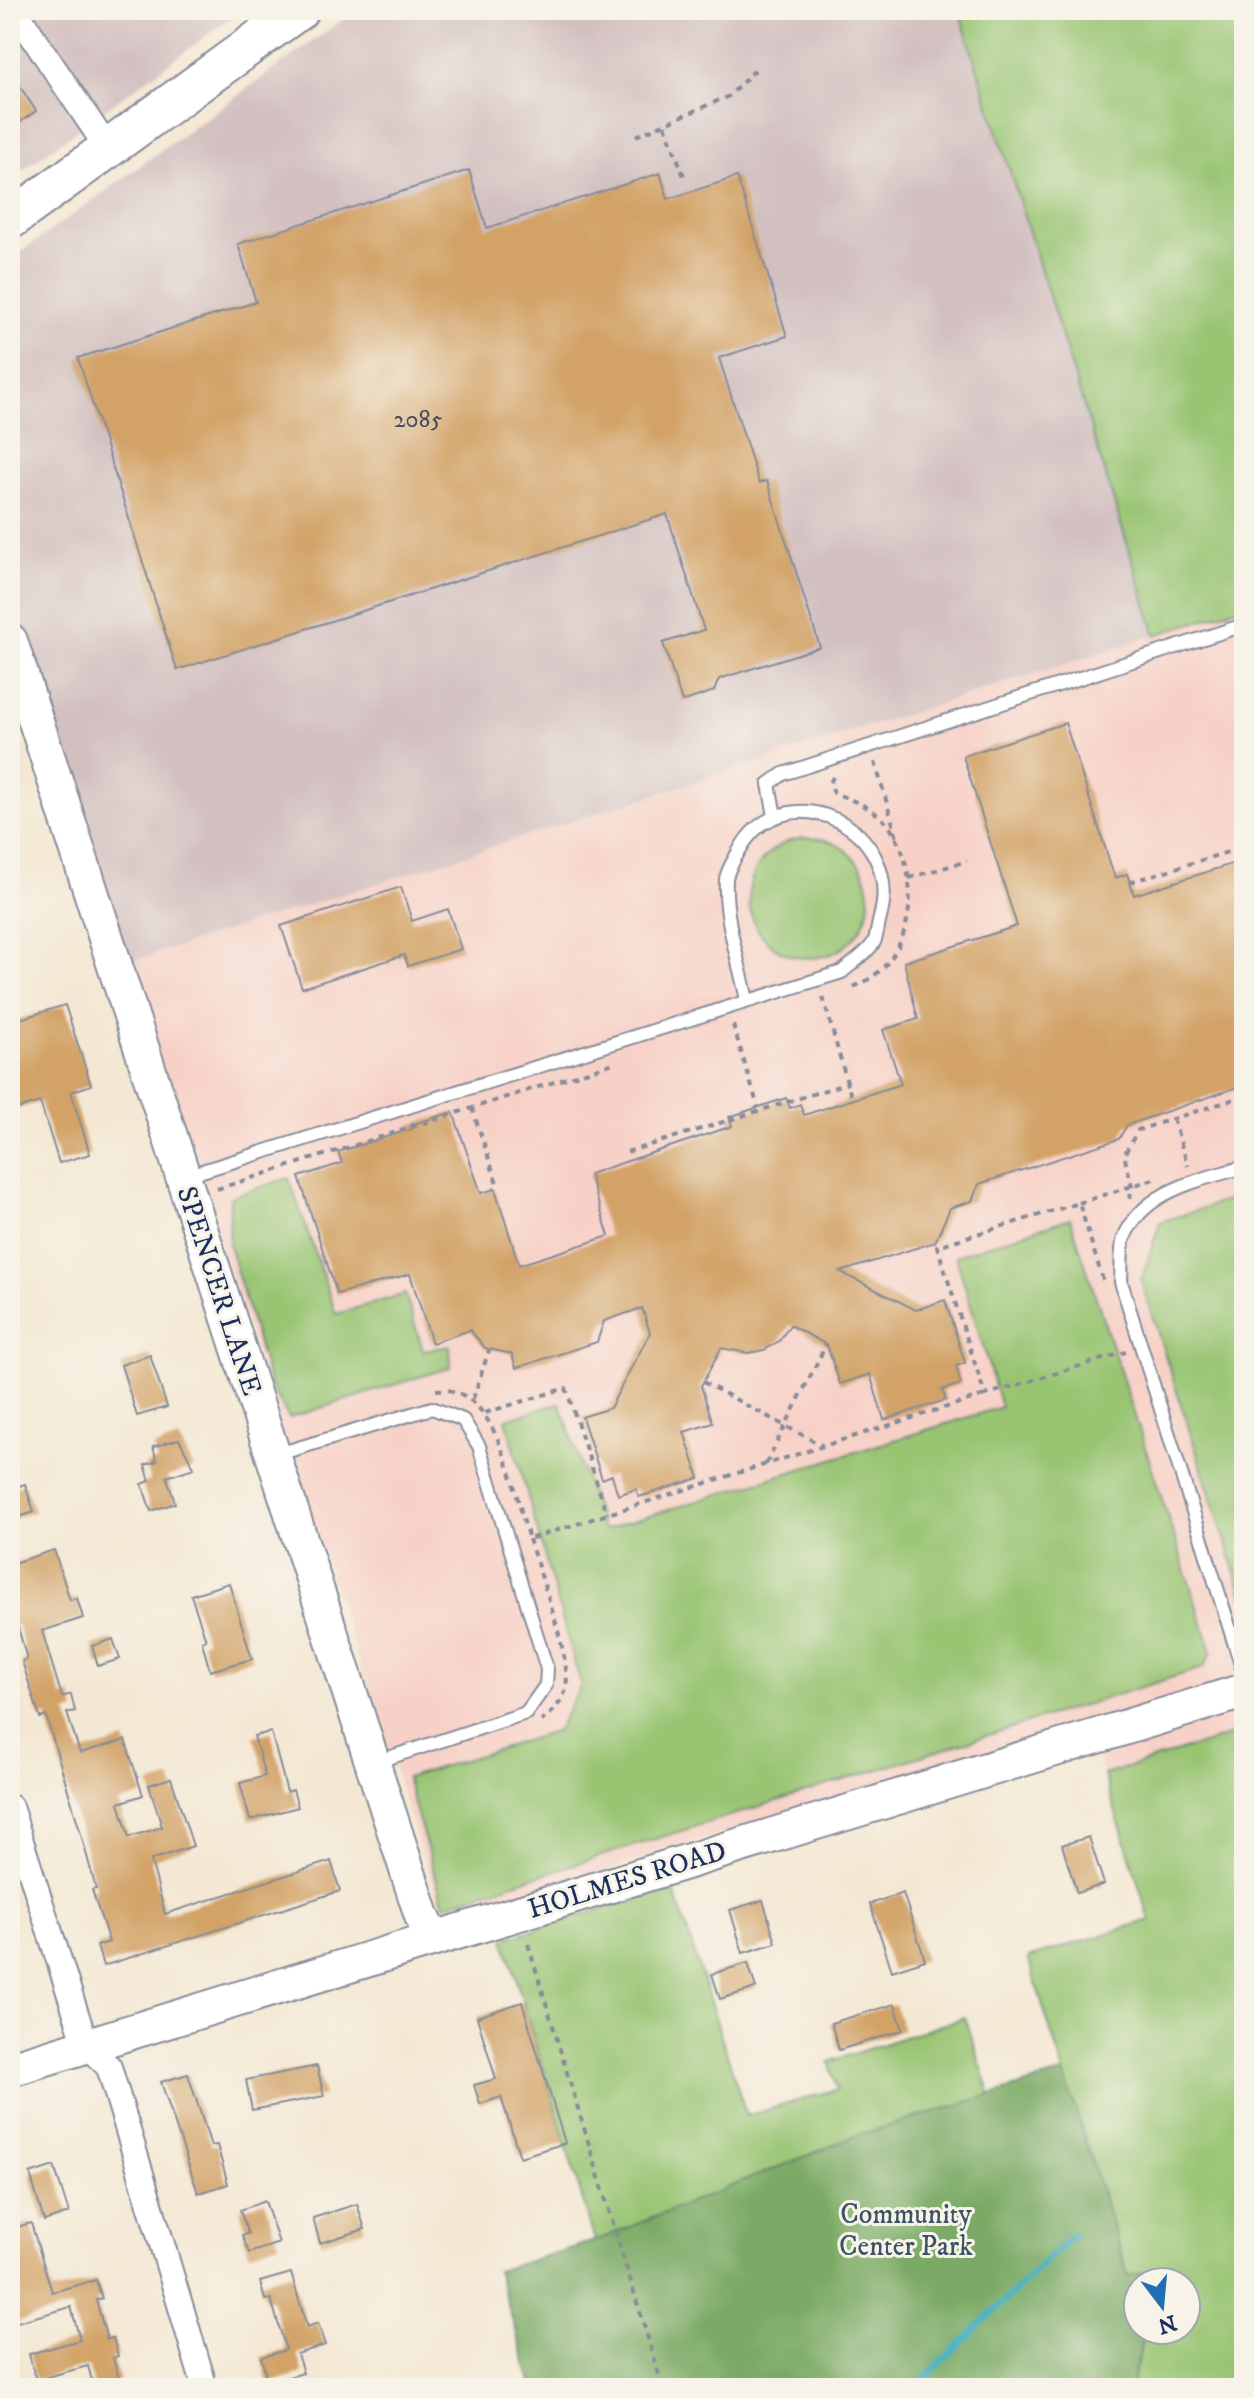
<svg xmlns="http://www.w3.org/2000/svg" width="1254" height="2398" font-family="'IM FELL DW Pica',serif">
	<rect width="100%" height="100%" fill="#f7f3e8"/>
	<filter id="ink" filterUnits="userSpaceOnUse"><feTurbulence type="fractalNoise" baseFrequency=".0125" numOctaves="2"/><feDisplacementMap in="SourceGraphic" scale="16" xChannelSelector="R" yChannelSelector="G"/><feConvolveMatrix kernelMatrix="1 2 1 2 8 2 1 2 1" color-interpolation-filters="sRGB"/></filter>
	<filter id="wash" filterUnits="userSpaceOnUse"><feTurbulence type="fractalNoise" baseFrequency=".006" numOctaves="4" result="noise"/><feDisplacementMap in="SourceGraphic" scale="32" xChannelSelector="R" yChannelSelector="G"/><feGaussianBlur stdDeviation="1.8" result="paint"/><feColorMatrix in="noise" values="0 0 0 0 0 0 0 0 0 0 0 0 0 0 0 0 0 1.4 0 .05"/><feComposite in="paint" operator="in"/></filter>
	<g filter="url(#wash)">
		<rect width="100%" height="100%" fill="#f4e8d4"/>
		<path fill="#f7d1c7" d="M 959,10 L 1244,10 L 1244,2205 L 1128,2276 L 1028,1958 L 1150,1920 L 1087,1722 L 469,1912 L 456,1912 L 438,1901 L 127,963 L 1156,635 Z"/>
		<path fill="#d2bfc0" d="M 10,10 L 242,10 L 10,179 Z
			M 356,10 L 959,10 L 1156,635 L 127,963 L 10,587 L 10,260 Z"/>
		<path fill="#99c573" stroke="#5a7a68" stroke-width="2" fill-rule="evenodd" d="M 959,10 L 1244,10 L 1244,606 L 1156,635 Z
			M749 898a60 60 0 1 1 120 0a60 60 0 1 1-120 0Z
			M 289,1178 L 336,1314 L 405,1294 L 423,1350 L 450,1346 L 451,1367 L 289,1418 L 271,1388 L 229,1245 L 230,1197 Z
			M 1244,1195 L 1244,1598 L 1141,1281 L 1160,1222 Z
			M 1070,1218 L 1212,1652 L 1203,1668 L 444,1905 L 406,1778 L 557,1731 L 581,1685 L 506,1419 L 560,1403 L 603,1530 L 1001,1407 L 956,1256 Z
			M 1244,1731 L 1244,2388 L 534,2388 L 497,2271 L 595,2241 L 504,1939 L 673,1887 L 747,2116 L 837,2089 L 829,2062 L 965,2017 L 991,2096 L 1064,2073 L 1028,1958 L 1150,1920 L 1104,1775 ZM 1138,2282 L 1186,2282 L 1186,2330 L 1138,2330 Z"/>
		<path fill="#7aaa65" stroke="#4a6c62" stroke-width="2" d="M 1064,2073 L 1128,2276 L 1163,2268 L 1159,2282 L 1138,2282 L 1138,2330 L 1146,2330 L 1130,2388 L 534,2388 L 497,2271 L 595,2241 L 858,2135 Z"/>
		<g fill="none" stroke-linecap="round" stroke-linejoin="round">
			<path stroke="#3babb7" stroke-width="7" d="M 914,2388 L 1073,2235"/>
		</g>
		<g id="blocks">
			<path fill="#d2a266" d="M 10,71 L 36,111 L 10,129 Z
				M 469,170 L 487,228 L 660,173 L 668,199 L 737,177 L 787,336 L 719,358 L 759,483 L 767,481 L 820,647 L 719,679 L 714,691 L 682,702 L 663,643 L 704,630 L 667,514 L 177,670 L 78,358 L 256,302 L 238,244 Z
				M 1065,723 L 1115,878 L 1127,874 L 1134,895 L 1244,860 L 1244,1085 L 1127,1125 L 1119,1139 L 979,1184 L 972,1201 L 950,1208 L 935,1242 L 840,1272 L 916,1310 L 945,1300 L 965,1363 L 956,1366 L 961,1384 L 942,1390 L 946,1400 L 884,1420 L 870,1374 L 840,1384 L 827,1345 L 790,1325 L 779,1341 L 764,1350 L 748,1353 L 721,1348 L 701,1386 L 713,1423 L 684,1432 L 699,1478 L 639,1497 L 636,1489 L 618,1495 L 612,1475 L 602,1479 L 582,1417 L 610,1408 L 650,1333 L 642,1308 L 604,1321 L 597,1342 L 516,1368 L 512,1354 L 485,1348 L 470,1330 L 432,1343 L 410,1274 L 337,1294 L 299,1177 L 342,1163 L 338,1152 L 411,1129 L 410,1125 L 453,1112 L 481,1193 L 495,1189 L 519,1265 L 609,1236 L 589,1174 L 732,1126 L 729,1117 L 786,1098 L 790,1108 L 800,1104 L 804,1115 L 901,1084 L 883,1030 L 918,1019 L 904,962 L 1017,926 L 963,756 Z
				M 401,887 L 412,921 L 448,909 L 461,949 L 408,966 L 404,955 L 302,988 L 281,926 Z
				M 65,1005 L 91,1085 L 71,1092 L 90,1154 L 59,1163 L 40,1102 L 14,1110 L 10,1099 L 10,1022 Z
				M 150,1355 L 167,1407 L 137,1416 L 121,1365 Z
				M 179,1439 L 194,1468 L 167,1477 L 175,1503 L 151,1511 L 142,1484 L 150,1481 L 145,1465 L 157,1461 L 153,1447 Z
				M 25,1484 L 34,1512 L 10,1520 L 10,1489 Z
				M 54,1550 L 70,1600 L 77,1598 L 83,1618 L 42,1631 L 62,1697 L 71,1694 L 75,1711 L 67,1713 L 80,1753 L 125,1740 L 143,1795 L 119,1803 L 129,1837 L 162,1827 L 149,1785 L 171,1778 L 193,1846 L 151,1860 L 165,1914 L 331,1861 L 340,1891 L 103,1966 L 97,1946 L 109,1942 L 92,1890 L 96,1889 L 81,1834 L 46,1716 L 40,1718 L 22,1661 L 27,1659 L 17,1624 L 10,1626 L 10,1564 Z
				M 229,1583 L 252,1659 L 210,1671 L 202,1642 L 206,1640 L 191,1595 Z
				M 113,1639 L 120,1659 L 98,1666 L 92,1646 Z
				M 271,1732 L 287,1792 L 293,1790 L 298,1807 L 250,1820 L 240,1783 L 265,1776 L 254,1736 Z
				M 1089,1837 L 1104,1884 L 1077,1893 L 1062,1845 Z
				M 903,1893 L 925,1960 L 892,1971 L 870,1904 Z
				M 763,1900 L 776,1943 L 743,1953 L 730,1910 Z
				M 748,1963 L 756,1988 L 720,1999 L 712,1974 Z
				M 522,2002 L 565,2143 L 520,2157 L 501,2097 L 480,2104 L 474,2085 L 496,2079 L 477,2017 Z
				M 895,2004 L 903,2030 L 839,2050 L 831,2023 Z
				M 317,2066 L 324,2096 L 252,2110 L 246,2080 Z
				M 188,2074 L 211,2146 L 217,2145 L 228,2184 L 198,2193 L 161,2082 Z
				M 54,2166 L 69,2213 L 44,2221 L 30,2174 Z
				M 265,2201 L 279,2243 L 249,2253 L 242,2235 L 248,2234 L 240,2210 Z
				M 357,2204 L 365,2229 L 320,2243 L 313,2218 Z
				M 31,2223 L 52,2292 L 96,2280 L 102,2298 L 96,2300 L 107,2339 L 113,2338 L 118,2356 L 113,2358 L 120,2381 L 94,2388 L 88,2366 L 36,2380 L 29,2354 L 80,2340 L 71,2307 L 10,2324 L 10,2297 L 20,2294 L 10,2261 L 10,2229 Z
				M 291,2273 L 307,2327 L 318,2323 L 325,2345 L 297,2354 L 303,2373 L 268,2383 L 261,2357 L 286,2350 L 271,2299 L 265,2300 L 260,2282 Z"/>
		</g>
	</g>
	<g filter="url(#ink)">
		<use href="#blocks" fill-opacity="0" stroke="#888c99" stroke-width="2"/>
		<g fill="none" stroke-linecap="round" stroke-linejoin="round">
			<g stroke="#888c99" stroke-width="16">
				<path id="lane" d="M 775,816 L 769,784 L 783,774 L 1244,625
					M 1244,1167 C 1200,1180 1143,1190 1124,1238 C 1120,1250 1122,1269 1121,1282 L 1244,1674
					M 186,1176 L 842,972 C 852,963 868,953 874,942 C 877,936 878,925 880,918 C 906,824 781,771 739,851 C 734,860 727,870 726,879 C 724,919 739,961 747,1000
					M 275,1455 L 432,1408 L 463,1420 L 479,1446 L 547,1669 L 546,1685 L 526,1713 L 376,1762"/>
			</g>
			<g stroke="#888c99" stroke-width="28">
				<path id="street" d="M 15,10 L 108,149
					M 10,1807 L 86,2045 L 109,2067 L 205,2388"/>
			</g>
			<g stroke="#888c99" stroke-width="38">
				<path id="secondary" d="M 10,641 L 422,1916 L 433,1939
					M 10,2069 L 1244,1691"/>
			</g>
			<g stroke="#888c99" stroke-width="42">
				<path id="primary" d="M 10,220 L 299,10"/>
			</g>
			<path stroke="#888c99" stroke-width="4" stroke-dasharray="6 6" stroke-linecap="butt" d="M 665,125 L 685,179
				M 636,136 L 729,96 L 757,68
				M 875,762 L 897,838
				M 833,777 L 830,783 L 834,793 C 855,801 877,809 891,829 C 924,880 915,967 850,988
				M 909,878 L 967,861
				M 1130,882 L 1244,847
				M 823,997 L 852,1100
				M 733,1025 L 758,1107
				M 472,1108 L 497,1183 L 495,1189
				M 1173,1119 L 1188,1166
				M 627,1152 L 848,1083
				M 217,1189 L 617,1062
				M 1130,1199 L 1132,1186 L 1124,1155 L 1138,1130 L 1244,1096
				M 1079,1203 L 1157,1178
				M 1103,1280 L 1079,1203 L 937,1246 L 985,1395 L 1126,1352
				M 703,1382 L 823,1446
				M 436,1390 C 498,1383 514,1493 529,1539 L 985,1395
				M 473,1399 L 489,1350
				M 485,1413 L 566,1388 L 607,1514
				M 766,1464 L 826,1345
				M 529,1539 C 538,1569 575,1666 565,1692 C 560,1704 551,1715 541,1721
				M 528,1944 L 663,2388"/>
			<use href="#lane" stroke="#fff" stroke-width="12"/>
			<use href="#street" stroke="#fff" stroke-width="24"/>
			<use href="#secondary" stroke="#fff" stroke-width="34"/>
			<use href="#primary" stroke="#fff" stroke-width="38"/>
		</g>
	</g>
	<g text-anchor="middle" dominant-baseline="central" stroke-width="6" stroke-linejoin="round" paint-order="stroke">
		<g font-size="24" fill="#494c60">
			<text x="418" y="420">2085</text>
		</g>
		<g font-size="28" fill="#1b2f5e" stroke="#f7f3e8">
			<text transform="translate(219 1291) rotate(72)">SPENCER LANE</text>
			<text transform="translate(627 1880) rotate(-17)">HOLMES ROAD</text>
		</g>
		<g font-size="28" fill="#3a5463" stroke="#f7f3e8">
			<text x="906" y="2214">Community<tspan x="906" dy="32">Center Park</tspan></text>
		</g>
	</g>
	<rect width="1254" height="2398" fill="none" stroke="#f7f3e8" stroke-width="40"/>
	<g transform="translate(1162 2306) rotate(164)"><circle r="38" fill="#f7f3e8" stroke="#9fa5b1" stroke-width="2"/>
	<path d="M0-6L14 30L0 20L-14 30Z" fill="#1f6fb2"/>
	<text y="-12" font-size="22" font-weight="bold" text-anchor="middle" fill="#1b2f5e">N</text>
	</g>
</svg>
